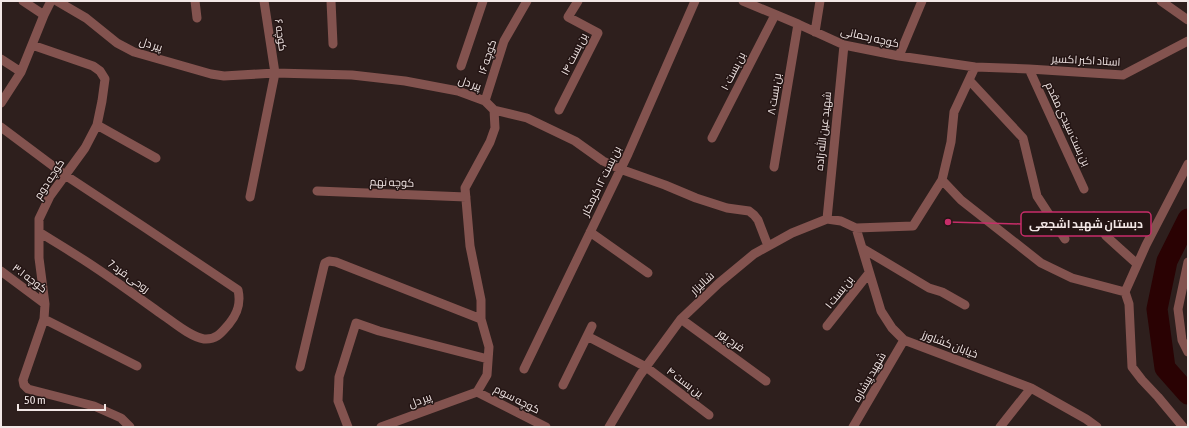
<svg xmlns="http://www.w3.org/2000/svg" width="1189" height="428" font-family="'Asap Condensed',Cairo,sans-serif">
	<rect width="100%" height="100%" fill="#2e1f1d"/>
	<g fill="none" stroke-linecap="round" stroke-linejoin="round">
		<path stroke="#2a0203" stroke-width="21" d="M 1188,219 L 1167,261 L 1157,309 L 1165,368 L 1188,394"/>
		<path stroke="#83534f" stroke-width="9" d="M 23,1 L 44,15
			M 57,1 L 86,18 L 117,43 L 134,52 L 211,74 L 224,76 L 275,73 L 352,75 L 405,81 L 458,91 L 485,101 L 494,110 L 495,128 L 490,142 L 465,188 L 470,246 L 481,300 L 481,319 L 489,347 L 487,375 L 477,392 L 381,427
			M 195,1 L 197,18
			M 331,1 L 333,44
			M 743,1 L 798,24 L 844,45 L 899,56 L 975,67 L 1029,69 L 1123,75 L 1188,41
			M 1161,1 L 1188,20
			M 815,32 L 820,1
			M 32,45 L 93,66 L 100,71 L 105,79 L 102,101 L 97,125 L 85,148 L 50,196 L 39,219 L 39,258 L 45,304 L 44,319 L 23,380 L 24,385 L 28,389 L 94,406 L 121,418 L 130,427
			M 899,56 L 922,1
			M 1,59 L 21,72
			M 461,66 L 483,1
			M 1029,69 L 1084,189
			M 969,80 L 1023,138 L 1037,196 L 1065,239
			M 485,101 L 504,41 L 527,1
			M 1,103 L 21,72 L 44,15 L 51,1
			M 494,110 L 527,118 L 575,141 L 603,161 L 620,169 L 665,185 L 696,198 L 727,208 L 749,211 L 754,215 L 758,220 L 768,246
			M 559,110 L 598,33 L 568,17 L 578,1
			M 97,125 L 156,158
			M 1,127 L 65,175 L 144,227 L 238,290 C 241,303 238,313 229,324 C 222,332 217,340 204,339 C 190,337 172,321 160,313 C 139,298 117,282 96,268 C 77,255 58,244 39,232
			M 712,138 L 775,15
			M 774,167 L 798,24
			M 942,180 L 961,200 L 1041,263 L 1072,278 L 1125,292 L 1129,304 L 1132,367 L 1142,380 L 1158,397 L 1183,427
			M 317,191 L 466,197
			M 250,197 L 275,73 L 264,1
			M 1094,216 L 1106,236 L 1137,264
			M 827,219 L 844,45
			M 856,228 L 881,311 L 892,328 L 904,340 L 1031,388 L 1086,419 L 1097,427
			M 590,232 L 648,273
			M 862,248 L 929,288 L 942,292 L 965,305
			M 1188,262 L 1178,309 L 1182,340 L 1188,352
			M 1,271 L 45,304
			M 1125,292 L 1146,245 L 1188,164
			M 44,319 L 137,366
			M 681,319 L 766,381
			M 827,326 L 869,273
			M 587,336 L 646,367 L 709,415
			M 300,367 L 324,266 L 325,263 L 329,261 L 336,262 L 481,319
			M 524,369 L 628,154 L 695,1
			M 563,385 L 592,326
			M 477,392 L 546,427
			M 348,427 L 338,401 L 339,377 L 356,323 L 379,331 L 488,359
			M 609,427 L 640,375 L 681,319 L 719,283 L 754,254 L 792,233 L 827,219 L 841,221 L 856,228 L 913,226 L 942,180 L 951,142 L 954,112 L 975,67
			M 853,427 L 904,340
			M 1000,427 L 1031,388"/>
	</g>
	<g text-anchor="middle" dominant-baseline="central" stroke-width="3" stroke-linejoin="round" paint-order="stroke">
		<g font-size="11" fill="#f2e7e6" stroke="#241514">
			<text transform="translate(281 35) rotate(82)">کوچه ۶</text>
			<text transform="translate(870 37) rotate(13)">کوچه رحمانی</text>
			<text transform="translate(151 44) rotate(18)">پیر دل</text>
			<text transform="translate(574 54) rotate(-63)">بن بست ۱۴</text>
			<text transform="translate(487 57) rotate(-72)">کوچه ۱۶</text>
			<text transform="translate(1086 60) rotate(3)">استاد اکبر اکسیر</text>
			<text transform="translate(733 71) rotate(-63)">بن بست ۱۰</text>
			<text transform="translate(470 83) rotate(19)">پیر دل</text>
			<text transform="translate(774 94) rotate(-81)">بن بست ۸</text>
			<text transform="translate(1068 124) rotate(65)">بن بست سیدی مقدم</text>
			<text transform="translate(823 131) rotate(-84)">شهید عین الله زاده</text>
			<text transform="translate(49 179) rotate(-57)">کوچه دوم</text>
			<text transform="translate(601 181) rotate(-64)">بن بست ۱۲ کرمکار</text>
			<text transform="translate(392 182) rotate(2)">کوچه نهم</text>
			<text transform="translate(129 276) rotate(35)">روحی فرد 7</text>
			<text transform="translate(30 278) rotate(37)">کوچه ۳.۱</text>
			<text transform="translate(702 283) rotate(-43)">شالیزار</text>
			<text transform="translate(839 292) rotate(-52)">بن بست ۱</text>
			<text transform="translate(731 340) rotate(36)">فرج پور</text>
			<text transform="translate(950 344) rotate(21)">خیابان کشاورز</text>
			<text transform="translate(869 377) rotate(-60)">شهید پیشاره</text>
			<text transform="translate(685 382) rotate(37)">ین بست ۴</text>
			<text transform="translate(517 399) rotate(27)">کوچه سوم</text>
			<text transform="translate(420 400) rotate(-20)">پیر دل</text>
		</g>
	</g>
	<path fill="none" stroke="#c72d69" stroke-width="1.5" d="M948 222L1021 224"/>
	<circle fill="#c72d69" stroke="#241514" stroke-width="1.5" cx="948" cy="222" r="4"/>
	<rect fill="#241514" stroke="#c72d69" stroke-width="1.5" x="1021" y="212" width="130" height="24" rx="4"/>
	<g font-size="12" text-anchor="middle" font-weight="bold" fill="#f2e7e6">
		<text x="1086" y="228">دبستان شهید اشجعی</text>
	</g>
	<rect width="1189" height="428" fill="none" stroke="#f2e7e6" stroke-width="4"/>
	<path d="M18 404v6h87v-6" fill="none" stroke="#f2e7e6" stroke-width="2"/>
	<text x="24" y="404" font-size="12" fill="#f2e7e6" stroke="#241514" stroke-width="3" paint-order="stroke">50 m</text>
</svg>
